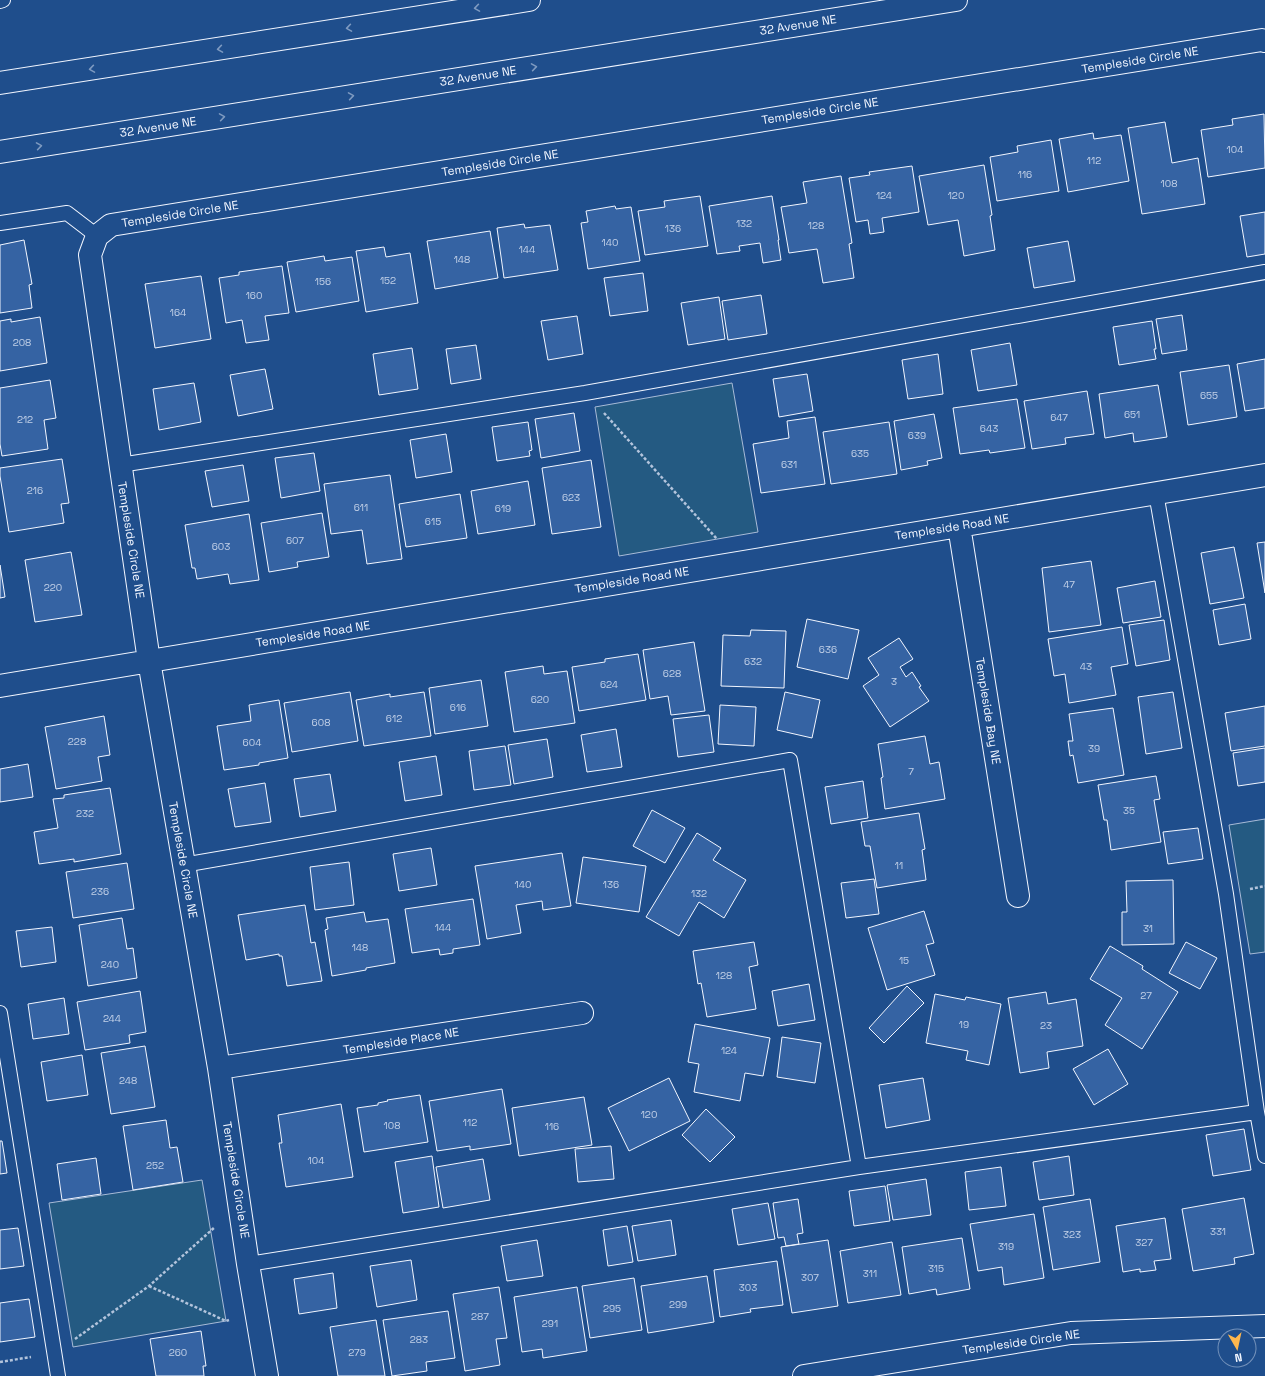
<svg xmlns="http://www.w3.org/2000/svg" width="1265" height="1376" font-family="'Space Grotesk',sans-serif">
	<rect width="100%" height="100%" fill="#1f4e8c"/>
	<path fill="#245a82" stroke="#a8bbd7" d="M 732,383 L 758,532 L 619,556 L 595,407 Z
		M 1265,819 L 1265,952 L 1250,954 L 1229,825 Z
		M 202,1180 L 226,1321 L 73,1347 L 49,1203 Z"/>
	<path fill="#3563a3" stroke="#f2f6ff" d="M 1264,114 L 1265,168 L 1208,177 L 1201,130 L 1233,125 L 1232,119 Z
		M 1165,122 L 1172,163 L 1198,158 L 1205,204 L 1142,214 L 1128,128 Z
		M 1093,133 L 1094,139 L 1121,135 L 1129,181 L 1068,192 L 1059,139 Z
		M 1051,140 L 1059,191 L 997,201 L 990,157 L 1018,152 L 1017,146 Z
		M 984,165 L 992,215 L 990,216 L 995,250 L 964,256 L 958,220 L 928,225 L 919,176 Z
		M 912,166 L 919,212 L 882,218 L 884,232 L 870,234 L 868,220 L 856,222 L 849,178 L 870,175 L 869,172 Z
		M 841,176 L 852,243 L 849,244 L 854,278 L 823,283 L 817,249 L 789,253 L 781,207 L 807,203 L 803,182 Z
		M 700,196 L 708,246 L 645,255 L 638,211 L 665,207 L 664,201 Z
		M 772,196 L 779,240 L 778,240 L 781,260 L 763,263 L 760,243 L 739,246 L 740,251 L 717,254 L 709,206 Z
		M 615,206 L 616,209 L 631,207 L 640,261 L 588,269 L 581,223 L 588,222 L 586,211 Z
		M 1265,212 L 1265,254 L 1247,257 L 1240,216 Z
		M 524,224 L 525,228 L 550,225 L 558,270 L 504,278 L 497,228 Z
		M 490,231 L 498,278 L 435,289 L 427,241 Z
		M 24,240 L 32,284 L 29,285 L 32,308 L 0,313 L 0,245 Z
		M 1068,241 L 1075,281 L 1034,288 L 1027,248 Z
		M 384,247 L 386,257 L 410,253 L 418,303 L 366,312 L 356,251 Z
		M 324,256 L 325,261 L 352,257 L 359,301 L 296,312 L 287,262 Z
		M 282,266 L 289,313 L 265,316 L 269,340 L 246,343 L 242,320 L 226,323 L 219,278 L 239,275 L 239,272 Z
		M 643,273 L 648,311 L 610,316 L 604,278 Z
		M 201,276 L 211,339 L 155,348 L 145,284 Z
		M 761,295 L 767,334 L 728,340 L 722,301 Z
		M 719,297 L 725,339 L 688,345 L 681,303 Z
		M 1182,315 L 1187,350 L 1162,354 L 1156,319 Z
		M 577,316 L 583,354 L 548,360 L 541,321 Z
		M 40,317 L 47,363 L 0,371 L 0,321 L 11,319 L 11,322 Z
		M 1152,321 L 1156,349 L 1154,349 L 1156,359 L 1119,365 L 1113,327 Z
		M 1010,343 L 1017,385 L 978,391 L 971,350 Z
		M 476,345 L 481,379 L 451,384 L 446,349 Z
		M 412,348 L 418,389 L 379,395 L 373,354 Z
		M 938,354 L 943,394 L 908,399 L 902,360 Z
		M 1265,359 L 1265,408 L 1245,411 L 1237,364 Z
		M 1229,365 L 1237,417 L 1188,425 L 1180,372 Z
		M 265,369 L 273,409 L 238,416 L 230,375 Z
		M 807,374 L 813,411 L 779,417 L 773,379 Z
		M 50,380 L 56,418 L 44,420 L 48,449 L 2,456 L 0,444 L 0,388 Z
		M 194,383 L 201,422 L 159,430 L 153,389 Z
		M 1158,385 L 1167,437 L 1134,442 L 1133,433 L 1105,438 L 1099,394 Z
		M 1087,391 L 1094,434 L 1065,438 L 1066,444 L 1032,449 L 1024,401 Z
		M 1017,399 L 1025,448 L 990,453 L 989,450 L 960,454 L 953,408 Z
		M 574,413 L 580,451 L 541,458 L 535,419 Z
		M 934,414 L 942,458 L 927,461 L 928,465 L 901,470 L 894,421 Z
		M 815,417 L 825,484 L 761,493 L 753,444 L 789,438 L 787,421 Z
		M 528,422 L 532,450 L 529,451 L 530,456 L 497,461 L 492,427 Z
		M 889,422 L 897,474 L 831,484 L 823,432 Z
		M 446,434 L 452,472 L 416,478 L 410,440 Z
		M 314,453 L 320,491 L 281,498 L 275,458 Z
		M 62,459 L 69,503 L 61,504 L 64,523 L 9,532 L 0,476 L 0,468 Z
		M 591,460 L 601,527 L 552,534 L 542,468 Z
		M 243,465 L 249,501 L 212,507 L 205,471 Z
		M 390,475 L 402,559 L 367,564 L 362,530 L 331,534 L 324,484 Z
		M 528,481 L 535,525 L 478,534 L 471,491 Z
		M 460,494 L 467,538 L 406,547 L 399,504 Z
		M 322,513 L 329,557 L 297,562 L 298,567 L 269,572 L 261,523 Z
		M 249,514 L 259,580 L 230,584 L 228,574 L 197,579 L 195,568 L 192,568 L 185,525 Z
		M 1265,542 L 1265,593 L 1257,543 Z
		M 1234,547 L 1244,598 L 1210,604 L 1201,553 Z
		M 71,552 L 82,615 L 35,622 L 25,560 Z
		M 1091,561 L 1101,625 L 1049,632 L 1042,568 Z
		M 0,565 L 5,597 L 0,598 Z
		M 1155,581 L 1161,617 L 1123,623 L 1117,588 Z
		M 1245,604 L 1251,639 L 1219,645 L 1213,610 Z
		M 807,619 L 859,630 L 848,679 L 797,667 Z
		M 1164,620 L 1170,660 L 1136,666 L 1129,625 Z
		M 1122,627 L 1128,664 L 1111,667 L 1116,695 L 1069,703 L 1065,674 L 1054,676 L 1048,639 Z
		M 751,630 L 786,631 L 784,688 L 721,686 L 723,635 L 750,636 Z
		M 899,638 L 913,659 L 900,667 L 906,677 L 912,672 L 921,686 L 919,687 L 929,701 L 890,727 L 863,686 L 879,675 L 868,658 Z
		M 694,642 L 705,711 L 671,715 L 668,696 L 650,699 L 643,650 Z
		M 638,654 L 646,700 L 579,711 L 572,667 L 605,662 L 605,659 Z
		M 543,666 L 544,674 L 567,671 L 575,723 L 514,732 L 505,672 Z
		M 481,680 L 488,726 L 435,734 L 429,688 Z
		M 350,692 L 358,741 L 292,752 L 284,703 Z
		M 424,692 L 431,736 L 364,746 L 356,700 L 390,694 L 390,697 Z
		M 785,692 L 820,700 L 812,738 L 777,730 Z
		M 1173,692 L 1182,748 L 1146,754 L 1138,697 Z
		M 279,700 L 288,758 L 259,763 L 259,765 L 224,770 L 217,726 L 251,721 L 249,705 Z
		M 720,705 L 756,707 L 754,746 L 718,744 Z
		M 1265,706 L 1265,746 L 1231,751 L 1225,713 Z
		M 1113,708 L 1124,775 L 1078,783 L 1073,755 L 1070,756 L 1068,741 L 1073,741 L 1069,714 Z
		M 709,715 L 714,752 L 678,757 L 673,719 Z
		M 104,716 L 110,755 L 98,757 L 102,781 L 56,789 L 45,727 Z
		M 616,729 L 622,767 L 587,772 L 581,735 Z
		M 925,736 L 930,764 L 939,762 L 945,799 L 885,809 L 881,778 L 883,777 L 878,744 Z
		M 547,739 L 553,777 L 514,784 L 508,745 Z
		M 505,746 L 511,785 L 474,790 L 469,751 Z
		M 1265,748 L 1265,782 L 1238,786 L 1233,753 Z
		M 436,756 L 442,795 L 405,801 L 399,762 Z
		M 28,764 L 33,797 L 0,802 L 0,769 Z
		M 330,774 L 336,811 L 300,817 L 294,779 Z
		M 1156,776 L 1160,799 L 1154,800 L 1161,842 L 1111,850 L 1107,820 L 1104,820 L 1098,785 Z
		M 863,781 L 868,818 L 831,824 L 825,787 Z
		M 265,783 L 271,822 L 235,827 L 228,789 Z
		M 110,788 L 121,854 L 74,862 L 74,859 L 39,864 L 34,832 L 58,828 L 53,799 L 64,798 L 64,795 Z
		M 652,810 L 685,828 L 665,863 L 633,846 Z
		M 919,813 L 925,849 L 922,850 L 926,880 L 877,888 L 870,846 L 865,846 L 861,822 Z
		M 1198,828 L 1203,859 L 1168,864 L 1163,832 Z
		M 697,833 L 721,848 L 713,860 L 746,880 L 724,918 L 699,902 L 679,936 L 646,917 Z
		M 431,848 L 437,885 L 399,891 L 393,854 Z
		M 562,853 L 571,906 L 543,910 L 542,901 L 516,905 L 521,933 L 487,939 L 475,866 Z
		M 583,857 L 646,866 L 639,912 L 576,903 Z
		M 349,862 L 354,905 L 315,910 L 310,867 Z
		M 127,863 L 134,909 L 73,918 L 66,872 Z
		M 874,879 L 879,914 L 846,918 L 841,883 Z
		M 1173,880 L 1174,944 L 1122,945 L 1122,912 L 1127,912 L 1126,881 Z
		M 473,899 L 480,945 L 453,949 L 453,953 L 440,955 L 439,949 L 412,953 L 405,909 Z
		M 305,905 L 311,943 L 315,942 L 322,981 L 287,986 L 282,956 L 279,956 L 279,954 L 246,960 L 238,915 Z
		M 924,911 L 934,943 L 926,945 L 935,975 L 887,990 L 868,928 Z
		M 364,912 L 366,922 L 388,919 L 395,963 L 366,968 L 366,970 L 332,976 L 325,930 L 328,929 L 326,918 Z
		M 122,918 L 127,949 L 133,948 L 137,978 L 88,986 L 79,925 Z
		M 52,927 L 56,962 L 21,967 L 16,931 Z
		M 754,942 L 758,965 L 749,967 L 756,1009 L 707,1017 L 701,983 L 698,984 L 693,951 Z
		M 1186,942 L 1217,958 L 1200,989 L 1169,973 Z
		M 1110,946 L 1143,966 L 1142,969 L 1178,992 L 1142,1049 L 1105,1025 L 1122,998 L 1090,979 Z
		M 809,984 L 815,1020 L 778,1026 L 772,991 Z
		M 907,986 L 924,1003 L 884,1043 L 869,1028 Z
		M 140,991 L 146,1032 L 129,1035 L 130,1043 L 85,1050 L 77,1002 Z
		M 1046,992 L 1048,1004 L 1076,999 L 1083,1046 L 1047,1052 L 1049,1068 L 1020,1073 L 1008,998 Z
		M 935,994 L 965,1000 L 966,997 L 1001,1004 L 989,1065 L 966,1060 L 968,1051 L 926,1043 Z
		M 64,998 L 69,1034 L 33,1039 L 28,1004 Z
		M 695,1024 L 770,1038 L 763,1076 L 745,1073 L 740,1101 L 694,1092 L 699,1064 L 688,1062 Z
		M 782,1037 L 821,1043 L 815,1083 L 777,1077 Z
		M 145,1046 L 155,1107 L 111,1114 L 101,1053 Z
		M 1108,1049 L 1128,1084 L 1094,1105 L 1073,1069 Z
		M 82,1055 L 88,1095 L 47,1101 L 41,1062 Z
		M 669,1078 L 690,1121 L 629,1151 L 608,1108 Z
		M 923,1078 L 930,1120 L 886,1128 L 879,1085 Z
		M 502,1089 L 511,1144 L 470,1150 L 470,1146 L 437,1151 L 429,1101 Z
		M 420,1095 L 428,1142 L 364,1152 L 357,1108 L 378,1105 L 378,1103 L 388,1101 L 387,1100 Z
		M 584,1097 L 592,1145 L 519,1156 L 512,1108 Z
		M 341,1104 L 353,1177 L 286,1187 L 279,1143 L 282,1143 L 278,1115 Z
		M 706,1109 L 735,1137 L 710,1162 L 682,1135 Z
		M 166,1120 L 170,1148 L 177,1147 L 183,1182 L 133,1190 L 123,1126 Z
		M 1244,1129 L 1251,1170 L 1213,1176 L 1206,1135 Z
		M 0,1141 L 2,1141 L 7,1173 L 0,1174 Z
		M 611,1146 L 614,1179 L 578,1182 L 575,1149 Z
		M 432,1156 L 439,1207 L 403,1213 L 395,1162 Z
		M 1069,1156 L 1074,1195 L 1039,1200 L 1033,1162 Z
		M 96,1158 L 101,1194 L 62,1200 L 57,1164 Z
		M 483,1159 L 490,1200 L 443,1208 L 436,1167 Z
		M 1001,1167 L 1006,1206 L 969,1210 L 965,1172 Z
		M 926,1179 L 931,1215 L 893,1220 L 887,1185 Z
		M 885,1186 L 890,1221 L 854,1226 L 849,1191 Z
		M 1244,1198 L 1254,1254 L 1234,1258 L 1235,1264 L 1193,1271 L 1182,1209 Z
		M 798,1199 L 803,1233 L 797,1234 L 799,1244 L 786,1246 L 784,1237 L 778,1238 L 773,1203 Z
		M 1090,1199 L 1100,1262 L 1053,1270 L 1043,1207 Z
		M 768,1203 L 775,1239 L 738,1245 L 732,1209 Z
		M 1034,1214 L 1044,1278 L 1004,1285 L 1002,1267 L 978,1271 L 970,1224 Z
		M 1165,1218 L 1171,1259 L 1154,1261 L 1156,1270 L 1140,1272 L 1140,1269 L 1123,1272 L 1116,1226 Z
		M 671,1220 L 676,1255 L 638,1261 L 632,1226 Z
		M 627,1226 L 633,1262 L 608,1266 L 603,1230 Z
		M 18,1228 L 24,1266 L 0,1269 L 0,1230 Z
		M 962,1238 L 970,1289 L 937,1295 L 936,1289 L 909,1294 L 902,1247 Z
		M 537,1240 L 543,1276 L 507,1281 L 501,1246 Z
		M 828,1240 L 838,1306 L 792,1313 L 781,1247 Z
		M 892,1242 L 901,1295 L 848,1303 L 840,1251 Z
		M 411,1260 L 417,1300 L 377,1307 L 370,1266 Z
		M 777,1261 L 783,1305 L 750,1309 L 751,1312 L 720,1317 L 714,1270 Z
		M 333,1273 L 337,1308 L 299,1314 L 294,1279 Z
		M 707,1276 L 714,1322 L 648,1333 L 641,1286 Z
		M 634,1278 L 642,1330 L 590,1338 L 582,1286 Z
		M 499,1287 L 507,1338 L 496,1339 L 500,1365 L 465,1371 L 453,1294 Z
		M 577,1287 L 587,1351 L 543,1358 L 542,1349 L 522,1352 L 514,1297 Z
		M 29,1299 L 35,1337 L 0,1342 L 0,1303 Z
		M 448,1311 L 455,1358 L 426,1362 L 427,1371 L 392,1376 L 383,1320 Z
		M 376,1320 L 385,1376 L 338,1376 L 330,1327 Z
		M 201,1331 L 206,1366 L 203,1366 L 204,1376 L 156,1376 L 150,1339 Z"/>
	<g fill="none" stroke-linecap="round" stroke-linejoin="round">
		<g stroke="#f2f6ff" stroke-width="16">
			<path id="lane" d="M 0,1 L 3,0
				M 0,223 L 67,213 L 97,236
				M 120,465 L 585,393 L 1265,272
				M 183,865 L 790,760 L 859,1167
				M 0,1013 L 58,1376
				M 1257,1112 L 1265,1156
				M 248,1264 L 859,1167 L 1257,1112 L 1226,894 L 1156,493"/>
		</g>
		<g stroke="#f2f6ff" stroke-width="24">
			<path id="street" d="M 959,526 L 1018,896
				M 0,686 L 1265,475
				M 219,1068 L 582,1013
				M 267,1376 L 248,1264 L 219,1068 L 149,661 L 90,255 L 97,236 L 111,225 L 1262,40 L 1265,41
				M 804,1376 L 1071,1333 L 1265,1326"/>
		</g>
		<g stroke="#f2f6ff" stroke-width="24">
			<path id="secondary" d="M 0,83 L 529,0
				M 0,152 L 956,0"/>
		</g>
		<path stroke="#b3c4dc" stroke-width="2.5" stroke-dasharray="3 2" stroke-linecap="butt" d="M 604,413 L 717,539
			M 1250,889 L 1265,886
			M 149,1286 L 226,1321 L 229,1320
			M 75,1339 L 149,1286 L 215,1227
			M 0,1362 L 31,1357"/>
		<use href="#lane" stroke="#1f4e8c" stroke-width="14"/>
		<use href="#street" stroke="#1f4e8c" stroke-width="22"/>
		<use href="#secondary" stroke="#1f4e8c" stroke-width="22"/>
	</g>
	<defs><path id="oneway-chevron" d="M-2-3.5L2.5 0L-2 3.5" fill="none" stroke-width="1.6" stroke-linecap="round" stroke-linejoin="round"/></defs>
	<g stroke="#7e9ac0">
		<use href="#oneway-chevron" transform="translate(477 8) rotate(171)"/>
		<use href="#oneway-chevron" transform="translate(349 28) rotate(171)"/>
		<use href="#oneway-chevron" transform="translate(220 49) rotate(171)"/>
		<use href="#oneway-chevron" transform="translate(534 67) rotate(-9)"/>
		<use href="#oneway-chevron" transform="translate(92 69) rotate(171)"/>
		<use href="#oneway-chevron" transform="translate(351 96) rotate(-9)"/>
		<use href="#oneway-chevron" transform="translate(222 117) rotate(-9)"/>
		<use href="#oneway-chevron" transform="translate(39 146) rotate(-9)"/>
	</g>
	<g text-anchor="middle" dominant-baseline="central" stroke-width="3" stroke-linejoin="round" paint-order="stroke">
		<g font-size="10" fill="#c3d1e8">
			<text x="1235" y="149">104</text>
			<text x="1094" y="160">112</text>
			<text x="1025" y="174">116</text>
			<text x="1169" y="183">108</text>
			<text x="884" y="195">124</text>
			<text x="956" y="195">120</text>
			<text x="744" y="223">132</text>
			<text x="816" y="225">128</text>
			<text x="673" y="228">136</text>
			<text x="610" y="242">140</text>
			<text x="527" y="249">144</text>
			<text x="462" y="259">148</text>
			<text x="388" y="280">152</text>
			<text x="323" y="281">156</text>
			<text x="254" y="295">160</text>
			<text x="178" y="312">164</text>
			<text x="22" y="342">208</text>
			<text x="1209" y="395">655</text>
			<text x="1132" y="414">651</text>
			<text x="1059" y="417">647</text>
			<text x="25" y="419">212</text>
			<text x="989" y="428">643</text>
			<text x="917" y="435">639</text>
			<text x="860" y="453">635</text>
			<text x="789" y="464">631</text>
			<text x="35" y="490">216</text>
			<text x="571" y="497">623</text>
			<text x="361" y="507">611</text>
			<text x="503" y="508">619</text>
			<text x="433" y="521">615</text>
			<text x="295" y="540">607</text>
			<text x="221" y="546">603</text>
			<text x="1069" y="584">47</text>
			<text x="53" y="587">220</text>
			<text x="828" y="649">636</text>
			<text x="753" y="661">632</text>
			<text x="1086" y="666">43</text>
			<text x="672" y="673">628</text>
			<text x="894" y="681">3</text>
			<text x="609" y="684">624</text>
			<text x="540" y="699">620</text>
			<text x="458" y="707">616</text>
			<text x="394" y="718">612</text>
			<text x="321" y="722">608</text>
			<text x="77" y="741">228</text>
			<text x="252" y="742">604</text>
			<text x="1094" y="748">39</text>
			<text x="911" y="771">7</text>
			<text x="1129" y="810">35</text>
			<text x="85" y="813">232</text>
			<text x="899" y="865">11</text>
			<text x="523" y="884">140</text>
			<text x="611" y="884">136</text>
			<text x="100" y="891">236</text>
			<text x="699" y="893">132</text>
			<text x="443" y="927">144</text>
			<text x="1148" y="928">31</text>
			<text x="360" y="947">148</text>
			<text x="904" y="960">15</text>
			<text x="110" y="964">240</text>
			<text x="724" y="975">128</text>
			<text x="1146" y="995">27</text>
			<text x="112" y="1018">244</text>
			<text x="964" y="1024">19</text>
			<text x="1046" y="1025">23</text>
			<text x="729" y="1050">124</text>
			<text x="128" y="1080">248</text>
			<text x="649" y="1114">120</text>
			<text x="470" y="1122">112</text>
			<text x="392" y="1125">108</text>
			<text x="552" y="1126">116</text>
			<text x="316" y="1160">104</text>
			<text x="155" y="1165">252</text>
			<text x="1218" y="1231">331</text>
			<text x="1072" y="1234">323</text>
			<text x="1144" y="1242">327</text>
			<text x="1006" y="1246">319</text>
			<text x="936" y="1268">315</text>
			<text x="870" y="1273">311</text>
			<text x="810" y="1277">307</text>
			<text x="748" y="1287">303</text>
			<text x="678" y="1304">299</text>
			<text x="612" y="1308">295</text>
			<text x="480" y="1316">287</text>
			<text x="550" y="1323">291</text>
			<text x="419" y="1339">283</text>
			<text x="178" y="1352">260</text>
			<text x="357" y="1352">279</text>
		</g>
		<g font-size="12" fill="#f2f6ff" stroke="#1f4e8c">
			<text transform="translate(798 25) rotate(-9)">32 Avenue NE</text>
			<text transform="translate(1140 60) rotate(-9)">Templeside Circle NE</text>
			<text transform="translate(478 76) rotate(-9)">32 Avenue NE</text>
			<text transform="translate(820 111) rotate(-9)">Templeside Circle NE</text>
			<text transform="translate(158 127) rotate(-9)">32 Avenue NE</text>
			<text transform="translate(500 163) rotate(-9)">Templeside Circle NE</text>
			<text transform="translate(180 214) rotate(-9)">Templeside Circle NE</text>
			<text transform="translate(952 527) rotate(-9)">Templeside Road NE</text>
			<text transform="translate(131 540) rotate(81)">Templeside Circle NE</text>
			<text transform="translate(632 580) rotate(-9)">Templeside Road NE</text>
			<text transform="translate(313 634) rotate(-9)">Templeside Road NE</text>
			<text transform="translate(988 711) rotate(81)">Templeside Bay NE</text>
			<text transform="translate(183 860) rotate(80)">Templeside Circle NE</text>
			<text transform="translate(401 1041) rotate(-9)">Templeside Place NE</text>
			<text transform="translate(236 1180) rotate(81)">Templeside Circle NE</text>
			<text transform="translate(1021 1342) rotate(-8)">Templeside Circle NE</text>
		</g>
	</g>
	<g transform="translate(1237 1348) rotate(171)"><circle r="19" fill="#1f4e8c" stroke="#7391ba"/>
	<path d="M0-3L7 15L0 10L-7 15Z" fill="#ffb74d"/>
	<text y="-6" font-size="11" font-weight="bold" text-anchor="middle" fill="#f2f6ff">N</text>
	</g>
</svg>
